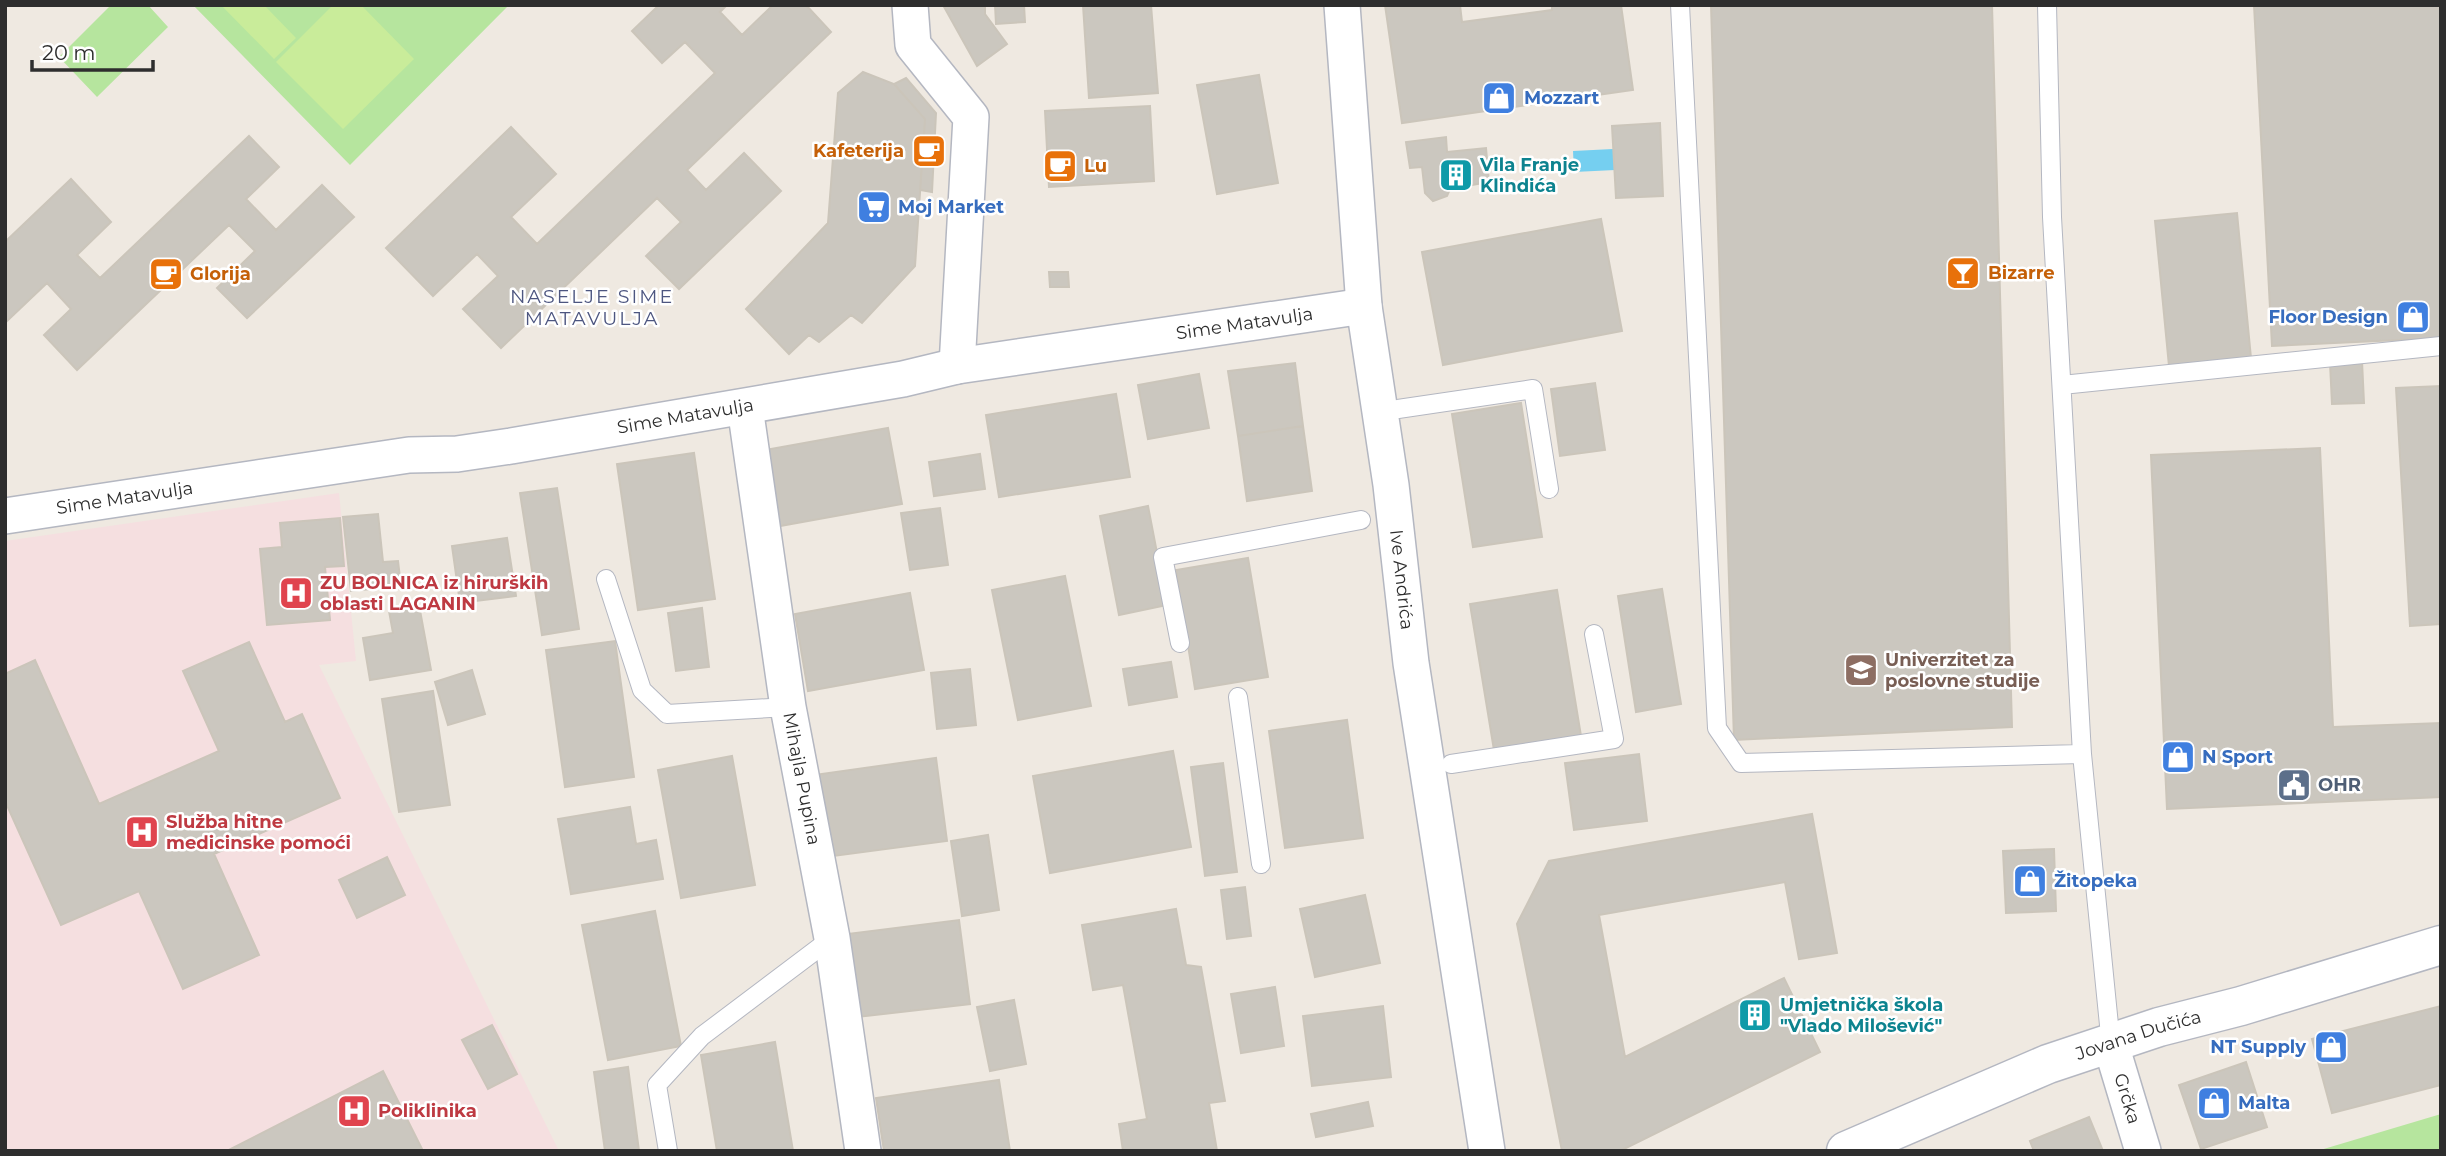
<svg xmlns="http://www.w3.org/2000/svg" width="2446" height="1156" font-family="Montserrat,sans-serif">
	<rect width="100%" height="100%" fill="#efe9e1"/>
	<path fill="#f5dfe0" d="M 339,493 L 356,661 L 319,665 L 559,1151 L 5,1151 L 5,541 Z"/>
	<path fill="#b6e59e" d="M 111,5 L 148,5 L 168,27 L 97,97 L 59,57 Z
		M 193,5 L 509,5 L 350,165 Z
		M 2441,1114 L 2441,1151 L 2317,1151 Z"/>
	<path fill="#c9ec9a" d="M 221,5 L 264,5 L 296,38 L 274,59 Z
		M 333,5 L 361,5 L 414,59 L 343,129 L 276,62 Z"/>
	<path fill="#75cff0" d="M 1613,149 L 1615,170 L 1574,172 L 1573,151 Z"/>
	<path fill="#cbc7bf" stroke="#cbc5ba" stroke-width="2" d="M 659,5 L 727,5 L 720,12 L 742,35 L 773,5 L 806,5 L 831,32 L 687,170 L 706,190 L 744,153 L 781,191 L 679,289 L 646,256 L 681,222 L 657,198 L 501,348 L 463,309 L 498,276 L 477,254 L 433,296 L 386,248 L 511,127 L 556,174 L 511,217 L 537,244 L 715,73 L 685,42 L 662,63 L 632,31 Z
		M 943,5 L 985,5 L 985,14 L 1007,44 L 977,66 Z
		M 995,5 L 1024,5 L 1025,22 L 996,24 Z
		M 1083,5 L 1151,5 L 1158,93 L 1089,98 Z
		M 1385,5 L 1460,5 L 1462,22 L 1552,10 L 1552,5 L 1621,5 L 1633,90 L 1402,123 Z
		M 1711,5 L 1992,5 L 2012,727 L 1734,740 Z
		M 2254,5 L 2441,5 L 2441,338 L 2272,346 Z
		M 863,72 L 894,84 L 925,119 L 915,266 L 862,323 L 851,315 L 819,342 L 809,335 L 789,354 L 746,309 L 828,223 L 838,93 Z
		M 1259,75 L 1278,183 L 1217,194 L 1197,85 Z
		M 906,78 L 936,113 L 932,192 L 920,190 L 925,119 L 894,84 Z
		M 1150,106 L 1154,181 L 1049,187 L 1045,111 Z
		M 1660,123 L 1663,196 L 1616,198 L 1612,126 Z
		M 249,136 L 279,167 L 246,199 L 276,230 L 322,185 L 354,217 L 247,318 L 217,288 L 255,251 L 229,225 L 77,370 L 44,335 L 71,309 L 47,283 L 5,323 L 5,242 L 71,179 L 111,222 L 77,255 L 100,278 Z
		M 1446,137 L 1447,152 L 1486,148 L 1489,182 L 1450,189 L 1447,196 L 1433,201 L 1425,193 L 1422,167 L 1410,168 L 1406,142 Z
		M 2237,213 L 2251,358 L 2169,366 L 2155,221 Z
		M 1601,219 L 1622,331 L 1443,365 L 1422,252 Z
		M 1049,272 L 1068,272 L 1069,287 L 1050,287 Z
		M 2362,361 L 2364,403 L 2332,404 L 2330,363 Z
		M 1295,363 L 1303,426 L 1238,436 L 1228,371 Z
		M 1199,374 L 1209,428 L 1148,439 L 1138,385 Z
		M 1595,383 L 1605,450 L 1560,456 L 1551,389 Z
		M 2441,386 L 2441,624 L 2410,626 L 2396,388 Z
		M 1116,394 L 1130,477 L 999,497 L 986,415 Z
		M 1521,403 L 1542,537 L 1473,547 L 1452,414 Z
		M 1303,426 L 1312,491 L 1247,501 L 1238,436 Z
		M 888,428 L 902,504 L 780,526 L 765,450 Z
		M 2320,448 L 2333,727 L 2441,723 L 2441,797 L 2167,809 L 2151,455 Z
		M 694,453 L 715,599 L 638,610 L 617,464 Z
		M 980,454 L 985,489 L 934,496 L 929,462 Z
		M 557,488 L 579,629 L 542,635 L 520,493 Z
		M 1148,506 L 1167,605 L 1119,615 L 1100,516 Z
		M 940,508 L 948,565 L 910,570 L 901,513 Z
		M 378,514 L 383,562 L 398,561 L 401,586 L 351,591 L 343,517 Z
		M 340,518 L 344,566 L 325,567 L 330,620 L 267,625 L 260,549 L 282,547 L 280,523 Z
		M 507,538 L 516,596 L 460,603 L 452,546 Z
		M 1248,558 L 1268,677 L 1195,689 L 1176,570 Z
		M 1065,576 L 1091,706 L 1018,720 L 992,590 Z
		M 1662,589 L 1681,704 L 1636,712 L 1618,596 Z
		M 1557,590 L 1581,736 L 1494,750 L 1470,604 Z
		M 910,593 L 924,670 L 808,691 L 795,614 Z
		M 419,605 L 431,670 L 370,680 L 363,638 L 393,633 L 389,611 Z
		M 702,608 L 709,667 L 676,671 L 668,613 Z
		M 615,641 L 634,777 L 565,787 L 546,650 Z
		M 249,642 L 285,722 L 302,714 L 340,798 L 214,854 L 259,955 L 183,989 L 139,891 L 61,925 L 5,801 L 5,674 L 35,660 L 99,804 L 219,751 L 183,671 Z
		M 1171,662 L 1177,697 L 1129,705 L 1123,669 Z
		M 970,669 L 976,725 L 937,729 L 931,673 Z
		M 472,670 L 485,714 L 448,725 L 435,682 Z
		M 433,691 L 450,805 L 399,812 L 382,699 Z
		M 1347,720 L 1363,838 L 1285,848 L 1269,731 Z
		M 1173,751 L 1191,847 L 1050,873 L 1033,776 Z
		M 1639,754 L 1647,821 L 1574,830 L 1565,763 Z
		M 732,756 L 755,885 L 681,898 L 658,770 Z
		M 936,758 L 947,841 L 826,857 L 814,775 Z
		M 1223,763 L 1237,872 L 1205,876 L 1191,767 Z
		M 630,807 L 636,844 L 656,840 L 663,879 L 571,894 L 558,819 Z
		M 1812,814 L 1837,953 L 1799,959 L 1785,882 L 1599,915 L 1625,1057 L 1784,978 L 1820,1052 L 1620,1151 L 1562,1151 L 1517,924 L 1549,861 Z
		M 988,835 L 999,910 L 962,916 L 951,841 Z
		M 2054,849 L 2056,911 L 2006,913 L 2003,851 Z
		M 387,857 L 405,895 L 357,918 L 339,880 Z
		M 1245,887 L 1251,936 L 1227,939 L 1221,890 Z
		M 1365,895 L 1380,963 L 1315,977 L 1300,909 Z
		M 1176,909 L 1186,965 L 1201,967 L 1225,1101 L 1209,1103 L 1217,1151 L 1123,1151 L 1119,1124 L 1147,1119 L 1123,985 L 1093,990 L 1082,925 Z
		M 655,911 L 681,1046 L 608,1060 L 582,925 Z
		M 959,920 L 970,1004 L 857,1017 L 847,934 Z
		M 1275,987 L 1284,1046 L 1241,1053 L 1231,994 Z
		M 1014,1000 L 1026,1064 L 990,1071 L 977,1007 Z
		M 1383,1006 L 1391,1077 L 1312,1086 L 1303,1016 Z
		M 2441,1006 L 2441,1085 L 2332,1113 L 2312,1039 Z
		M 492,1025 L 517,1074 L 488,1089 L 462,1040 Z
		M 775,1042 L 793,1151 L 717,1151 L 701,1055 Z
		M 2246,1062 L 2267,1127 L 2201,1149 L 2179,1085 Z
		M 628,1067 L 639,1151 L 605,1151 L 594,1072 Z
		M 383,1071 L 423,1151 L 227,1151 Z
		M 999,1080 L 1010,1151 L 884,1151 L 876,1098 Z
		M 1368,1102 L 1373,1126 L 1316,1137 L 1311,1114 Z
		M 2089,1117 L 2103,1151 L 2034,1151 L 2030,1141 Z"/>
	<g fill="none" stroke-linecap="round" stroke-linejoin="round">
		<g stroke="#b4b7c1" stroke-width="20">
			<path id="lane" d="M 1680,5 L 1717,728 L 1741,763 L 2082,754
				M 2047,5 L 2052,217 L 2082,754 L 2111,1045
				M 2062,385 L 2441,346
				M 1398,409 L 1533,389 L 1549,489
				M 606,579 L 642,690 L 667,714 L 788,707
				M 1180,643 L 1163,557 L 1361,520
				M 1238,697 L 1261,864
				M 1451,764 L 1614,739 L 1594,634
				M 668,1151 L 657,1085 L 702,1036 L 832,938"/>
		</g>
		<g stroke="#b4b7c1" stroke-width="38">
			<g id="street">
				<path d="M 910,5 L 913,45 L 971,117 L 957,366"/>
				<path id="s1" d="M 1342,5 L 1364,306 L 1391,485 L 1411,663 L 1487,1151"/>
				<path id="s2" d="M 745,407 L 788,707 L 832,938 L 863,1151"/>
				<path id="s3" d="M 5,516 L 409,455 L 457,454 L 511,446 L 903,379 L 957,366 L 1364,306"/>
				<path id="s4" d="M 2111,1045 L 2143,1151"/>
			</g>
		</g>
		<g stroke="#b4b7c1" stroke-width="41">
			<g id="secondary">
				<path id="s5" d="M 1846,1151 L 2048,1064 L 2159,1027 L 2241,1006 L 2441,945"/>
			</g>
		</g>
		<use href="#lane" stroke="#fff" stroke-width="18"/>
		<use href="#street" stroke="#fff" stroke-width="35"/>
		<use href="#secondary" stroke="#fff" stroke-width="38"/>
	</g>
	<defs>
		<g id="shop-square" transform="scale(1.75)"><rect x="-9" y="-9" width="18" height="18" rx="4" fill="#3f7fe0" stroke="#fff"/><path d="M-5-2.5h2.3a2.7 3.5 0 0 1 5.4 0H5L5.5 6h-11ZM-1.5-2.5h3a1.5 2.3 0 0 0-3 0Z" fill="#fff"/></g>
		<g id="cafe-square" transform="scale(1.75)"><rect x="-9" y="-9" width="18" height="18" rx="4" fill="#e8710a" stroke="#fff"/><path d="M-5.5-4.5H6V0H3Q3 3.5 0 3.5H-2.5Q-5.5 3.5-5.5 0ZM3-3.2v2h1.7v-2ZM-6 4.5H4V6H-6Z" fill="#fff"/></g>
		<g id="building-square" transform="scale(1.75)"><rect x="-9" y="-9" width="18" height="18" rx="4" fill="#0f9aa8" stroke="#fff"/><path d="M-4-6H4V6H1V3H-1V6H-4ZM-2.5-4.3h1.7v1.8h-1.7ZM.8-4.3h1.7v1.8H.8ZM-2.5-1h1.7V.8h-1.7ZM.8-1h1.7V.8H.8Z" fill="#fff"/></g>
		<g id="supermarket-square" transform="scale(1.75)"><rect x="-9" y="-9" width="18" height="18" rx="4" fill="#3f7fe0" stroke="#fff"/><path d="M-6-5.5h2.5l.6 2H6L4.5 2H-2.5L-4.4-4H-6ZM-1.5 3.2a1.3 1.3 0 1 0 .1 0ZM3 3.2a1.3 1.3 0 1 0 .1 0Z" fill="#fff"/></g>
		<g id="bar-square" transform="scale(1.75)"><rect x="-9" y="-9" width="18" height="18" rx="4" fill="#e8710a" stroke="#fff"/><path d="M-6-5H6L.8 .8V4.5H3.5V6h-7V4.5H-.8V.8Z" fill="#fff"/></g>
		<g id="hospital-square" transform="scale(1.75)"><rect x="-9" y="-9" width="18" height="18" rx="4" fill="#e0444e" stroke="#fff"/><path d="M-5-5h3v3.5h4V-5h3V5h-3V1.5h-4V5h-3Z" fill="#fff"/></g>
		<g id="university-square" transform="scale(1.75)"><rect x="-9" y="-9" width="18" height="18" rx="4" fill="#8d6e63" stroke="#fff"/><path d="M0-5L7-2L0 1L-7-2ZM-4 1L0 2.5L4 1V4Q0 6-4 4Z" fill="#fff"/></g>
		<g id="civic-square" transform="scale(1.75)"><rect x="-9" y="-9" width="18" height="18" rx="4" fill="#5c6f8a" stroke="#fff"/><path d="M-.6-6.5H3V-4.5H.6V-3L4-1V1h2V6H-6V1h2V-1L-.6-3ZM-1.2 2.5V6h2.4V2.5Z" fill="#fff"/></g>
	</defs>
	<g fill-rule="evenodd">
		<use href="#shop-square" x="1499" y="98"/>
		<use href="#cafe-square" x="929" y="151"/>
		<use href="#cafe-square" x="1060" y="166"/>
		<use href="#building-square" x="1456" y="175"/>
		<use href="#supermarket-square" x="874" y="207"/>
		<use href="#bar-square" x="1963" y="273"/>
		<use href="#cafe-square" x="166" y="274"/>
		<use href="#shop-square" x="2413" y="317"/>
		<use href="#hospital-square" x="296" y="593"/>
		<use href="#university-square" x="1861" y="670"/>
		<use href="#shop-square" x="2178" y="757"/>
		<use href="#civic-square" x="2294" y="785"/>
		<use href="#hospital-square" x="142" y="832"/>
		<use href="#shop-square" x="2030" y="881"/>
		<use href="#building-square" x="1755" y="1015"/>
		<use href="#shop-square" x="2331" y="1047"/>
		<use href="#shop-square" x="2214" y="1103"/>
		<use href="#hospital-square" x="354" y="1111"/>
	</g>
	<g text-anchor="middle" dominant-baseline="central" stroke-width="5" stroke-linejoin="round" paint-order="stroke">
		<g font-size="18" font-weight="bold" fill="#366cbe" stroke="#fff" text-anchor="start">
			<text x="1524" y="98">Mozzart</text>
			<text x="898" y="207">Moj Market</text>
			<text x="2388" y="317" text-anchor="end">Floor Design</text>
			<text x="2202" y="757">N Sport</text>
			<text x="2054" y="881">Žitopeka</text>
			<text x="2306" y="1047" text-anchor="end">NT Supply</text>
			<text x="2238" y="1103">Malta</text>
		</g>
		<g font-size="18" font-weight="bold" fill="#c56008" stroke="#fff" text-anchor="start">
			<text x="904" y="151" text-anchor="end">Kafeterija</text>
			<text x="1084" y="166">Lu</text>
			<text x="1988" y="273">Bizarre</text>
			<text x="190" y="274">Glorija</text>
		</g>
		<g font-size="18" font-weight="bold" fill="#0d838f" stroke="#fff" text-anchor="start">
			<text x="1480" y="165">Vila Franje<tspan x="1480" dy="21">Klindića</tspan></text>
			<text x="1780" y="1005">Umjetnička škola<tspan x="1780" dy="21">"Vlado Milošević"</tspan></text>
		</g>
		<g font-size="18" fill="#2e2e2e" stroke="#fff">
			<text stroke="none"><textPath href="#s3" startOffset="1255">Sime Matavulja</textPath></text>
			<text stroke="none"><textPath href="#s3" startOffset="688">Sime Matavulja</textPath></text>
			<text stroke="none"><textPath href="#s3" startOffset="121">Sime Matavulja</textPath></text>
			<text stroke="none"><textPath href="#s1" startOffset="578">Ive Andrića</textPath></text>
			<text stroke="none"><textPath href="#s2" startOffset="376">Mihajla Pupina</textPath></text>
			<text stroke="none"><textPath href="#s5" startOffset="315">Jovana Dučića</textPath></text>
			<text stroke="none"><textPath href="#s4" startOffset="56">Grčka</textPath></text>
		</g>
		<g font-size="18" font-weight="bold" fill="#be3a42" stroke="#fff" text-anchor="start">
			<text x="320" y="583">ZU BOLNICA iz hirurških<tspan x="320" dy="21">oblasti LAGANIN</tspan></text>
			<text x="166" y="822">Služba hitne<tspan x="166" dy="21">medicinske pomoći</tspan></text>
			<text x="378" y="1111">Poliklinika</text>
		</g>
		<g font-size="18" font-weight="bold" fill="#785e54" stroke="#fff" text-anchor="start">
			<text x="1885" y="660">Univerzitet za<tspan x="1885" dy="21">poslovne studije</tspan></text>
		</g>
		<g font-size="18" font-weight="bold" fill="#4e5e75" stroke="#fff" text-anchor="start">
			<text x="2318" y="785">OHR</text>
		</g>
		<g font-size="19" letter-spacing="2" fill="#4d5680" stroke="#fff">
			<text x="592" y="296">NASELJE SIME<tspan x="592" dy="22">MATAVULJA</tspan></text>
		</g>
	</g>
	<rect width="2446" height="1156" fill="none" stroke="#2e2e2e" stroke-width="14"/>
	<path d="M32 60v10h121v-10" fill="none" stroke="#2e2e2e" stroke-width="3.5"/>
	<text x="42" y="60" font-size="21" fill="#2e2e2e" stroke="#ffffff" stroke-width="5" paint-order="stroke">20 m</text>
</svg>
